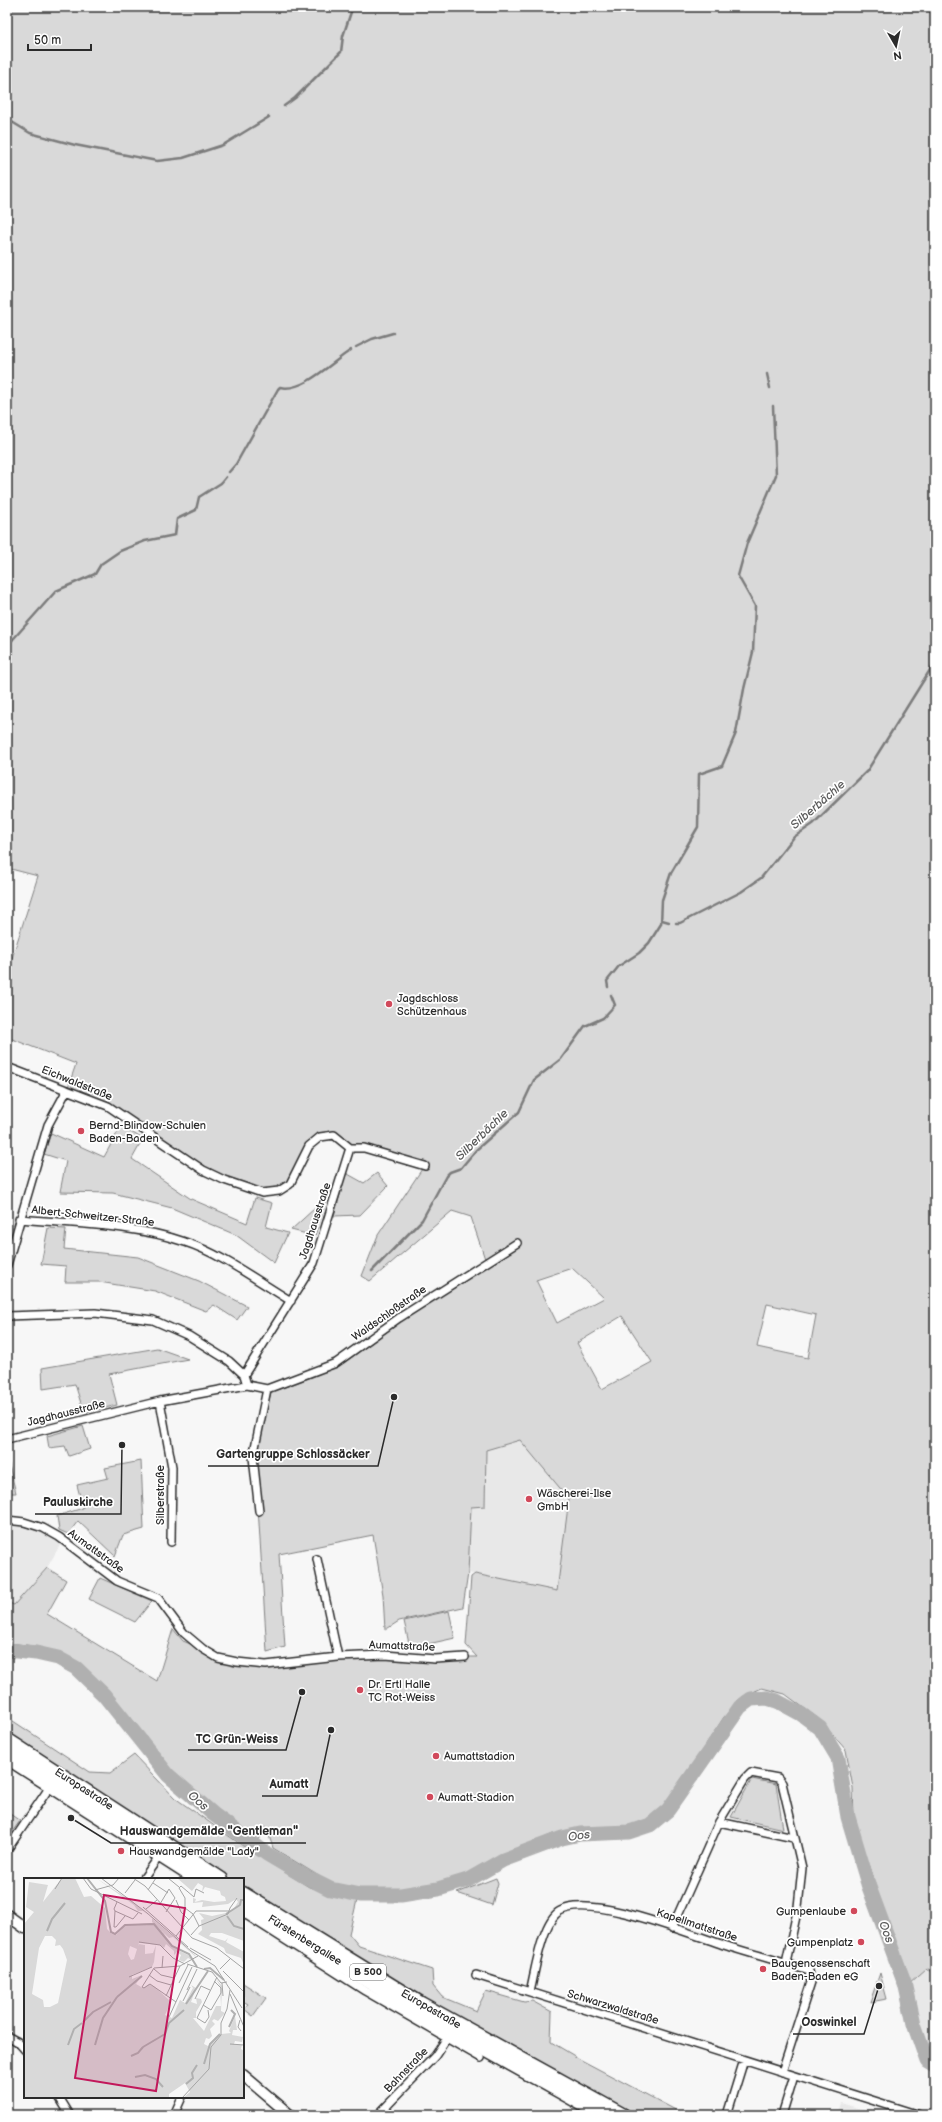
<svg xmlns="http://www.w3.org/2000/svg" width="942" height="2122" font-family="'Balsamiq Sans',sans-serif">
	<rect width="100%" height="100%" fill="#f7f7f7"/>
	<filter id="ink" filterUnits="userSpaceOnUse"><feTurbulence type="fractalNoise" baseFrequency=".025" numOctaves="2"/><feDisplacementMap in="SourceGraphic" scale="8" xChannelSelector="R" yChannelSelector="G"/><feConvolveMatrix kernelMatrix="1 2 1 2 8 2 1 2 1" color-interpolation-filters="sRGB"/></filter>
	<g filter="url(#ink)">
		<path fill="#e8e8e8" d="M 520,1440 L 569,1499 L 557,1591 L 468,1573 L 471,1507 L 485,1506 L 486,1450 Z
			M 7,1520 L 43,1528 L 60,1545 L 47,1568 L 14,1605 L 7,1602 Z
			M 926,1968 L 935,1975 L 935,2061 L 929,2057 L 908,1984 Z
			M 841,2103 L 881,2115 L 837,2115 Z"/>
		<path fill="#d9d9d9" stroke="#828282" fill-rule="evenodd" d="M 7,7 L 935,7 L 935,1975 L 926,1968 L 908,1984 L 865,1864 L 854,1818 L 853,1788 L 846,1750 L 819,1719 L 785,1694 L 762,1688 L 742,1697 L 724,1717 L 668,1802 L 651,1820 L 632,1825 L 553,1834 L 516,1850 L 467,1875 L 442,1884 L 409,1891 L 366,1892 L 332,1884 L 273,1848 L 266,1826 L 259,1840 C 227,1820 196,1799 170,1771 C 133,1732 108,1680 58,1653 C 46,1647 21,1644 7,1643 L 7,1602 L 14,1605 L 47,1568 L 66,1580 L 47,1614 L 157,1681 L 173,1629 L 183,1641 L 203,1649 L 218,1658 L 252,1664 L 338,1657 L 477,1657 L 466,1645 L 471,1577 L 475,1574 L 557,1591 L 569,1499 L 520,1440 L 486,1450 L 485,1506 L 471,1507 L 468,1573 L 463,1607 L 399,1621 L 385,1630 L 383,1595 L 373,1535 L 279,1554 L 285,1647 L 267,1652 L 255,1459 L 271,1392 L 312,1377 L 344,1363 L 399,1323 L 399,1318 L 486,1262 L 471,1217 L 452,1211 L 370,1281 L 362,1276 L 378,1235 L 424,1166 L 350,1148 L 334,1135 L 320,1137 L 309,1147 L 290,1184 L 262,1193 L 224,1180 L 108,1106 L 67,1090 L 76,1064 L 7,1037 L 7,974 L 38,876 L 7,868 ZM 572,1268 L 604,1298 L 557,1323 L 536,1280 ZM 767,1304 L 816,1315 L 808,1358 L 757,1347 ZM 622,1316 L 652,1362 L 602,1389 L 577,1343 Z
			M 121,1126 L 143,1139 L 132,1159 L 191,1199 L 247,1223 L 255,1198 L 272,1203 L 266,1227 L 288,1233 L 274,1263 L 236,1235 L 172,1208 L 113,1193 L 60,1192 L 66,1161 L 44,1154 L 51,1133 L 104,1157 Z
			M 346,1173 L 364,1183 L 377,1173 L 388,1186 L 360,1215 L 334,1216 Z
			M 327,1197 L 315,1236 L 291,1230 Z
			M 48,1228 L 66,1229 L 64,1249 L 138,1257 L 199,1281 L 247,1306 L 237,1320 L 214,1305 L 206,1311 L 155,1291 L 99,1282 L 65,1282 L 66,1266 L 41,1264 Z
			M 157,1348 L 188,1359 L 109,1374 L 117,1405 L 84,1413 L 75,1384 L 43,1389 L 42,1368 Z
			M 83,1426 L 90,1449 L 69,1456 L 65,1446 L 49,1448 L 47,1436 Z
			M 8,1461 L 16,1493 L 7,1493 Z
			M 141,1461 L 144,1529 L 123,1535 L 115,1556 L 78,1521 L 68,1534 L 59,1530 L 57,1516 L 83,1508 L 77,1485 L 108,1478 L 105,1468 Z
			M 100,1578 L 152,1601 L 135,1622 L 89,1599 Z
			M 449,1611 L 455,1638 L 410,1648 L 404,1621 Z
			M 7,1717 L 90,1772 L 110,1773 L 134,1755 L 175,1798 L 250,1851 L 309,1887 L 357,1900 L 349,1934 L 359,1946 L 432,1970 L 433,1986 L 442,1997 L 476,2011 L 486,1991 L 524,2002 L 532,2001 L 552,2012 L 551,2042 L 583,2061 L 685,2115 L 634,2115 L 604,2100 L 475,2029 L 243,1888 L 243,1879 L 230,1879 L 7,1734 Z
			M 752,1779 L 776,1784 L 783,1829 L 731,1817 Z
			M 10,1814 L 20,1821 L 7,1839 L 7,1817 Z
			M 496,1878 L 498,1883 L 492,1905 L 457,1893 Z
			M 880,1973 L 887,1999 L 870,2002 Z
			M 243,1983 L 266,1998 L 253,2016 L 244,2009 L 248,2004 L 243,2001 Z"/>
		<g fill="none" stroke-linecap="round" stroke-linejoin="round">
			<path stroke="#7b7b7b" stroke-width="2.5" d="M 284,106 L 295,98 L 341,52 L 343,36 L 352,9
				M 7,119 L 30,133 L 75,145 L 157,161 L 183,158 L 223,145 L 269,117
				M 356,347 L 372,339 L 393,333
				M 767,374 L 770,388
				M 229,472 L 236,464 L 278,389 L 280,387 C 303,393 332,362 351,350
				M 7,646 L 56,591 L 95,574 L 101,564 L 120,551 L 145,541 L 175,535 L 177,519 L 196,510 L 199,497 L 221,483 L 226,477
				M 662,920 L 669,922
				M 676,923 L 680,923 L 741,892 L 761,878 L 794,837 L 813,824 L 867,771 L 935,662
				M 608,987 L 607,981 L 619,966 L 639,953 L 649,943 L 661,924 L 662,900 L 671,873 L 698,827 L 699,774 L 722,766 L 736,733 L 744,689 L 753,652 L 755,606 L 738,576 L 747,543 L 776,475 L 773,406
				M 372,1271 L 422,1220 L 446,1176 L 450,1172 L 461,1168 L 476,1150 L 519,1112 L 534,1080 L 561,1059 L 585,1026 L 603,1018 L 615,1005 L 611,995"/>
			<path stroke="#b0b0b0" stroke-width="15" d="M 7,1650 L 36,1653 L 58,1658 L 76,1668 L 104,1695 L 168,1775 L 213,1814 L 267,1854 L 306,1877 L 330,1889 L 360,1895 L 401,1895 L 438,1889 L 468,1880 L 503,1860 L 562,1838 L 580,1834 L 629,1832 L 650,1825 L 668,1810 L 740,1707 L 751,1699 L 767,1698 L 777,1701 L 801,1714 L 820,1728 L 838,1758 L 848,1817 L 869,1887 L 906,1987 L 914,2024 L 927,2061 L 935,2066"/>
			<g stroke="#2b2b2b" stroke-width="10">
				<path id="street" d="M 7,1067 L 108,1106 L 203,1170 L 224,1180 L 262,1193 L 279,1191 L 290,1184 L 309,1146 L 320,1137 L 334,1135 L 350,1148
					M 350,1148 L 364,1148 L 425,1166
					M 19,1219 C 74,1224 132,1224 185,1242 C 220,1253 259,1282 291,1301
					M 7,1265 L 48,1125 L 67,1090
					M 7,1316 L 95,1313 L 153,1320 L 189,1336 L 229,1361 L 244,1375
					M 247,1385 L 267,1389 L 253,1457 L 259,1511
					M 267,1389 L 336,1363 L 399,1318 L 517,1243
					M 160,1401 L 172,1467 L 171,1542
					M 7,1439 L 160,1401 L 247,1385 L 244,1375 L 314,1263 L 350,1148
					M 7,1520 L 24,1522 L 43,1528 L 59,1537 L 117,1581 L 158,1598 L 184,1633 L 203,1649 L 218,1658 L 237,1662 L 266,1665 L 338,1657 L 385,1655 L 435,1659 L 465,1657
					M 317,1559 L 338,1657
					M 7,1761 L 191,1879
					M 719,1822 L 794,1838
					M 7,1850 L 49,1788
					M 143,1879 L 158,1858
					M 243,1913 L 365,1991 L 481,2058
					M 672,1928 L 719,1822 L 745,1779 L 751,1773 L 778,1778 L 782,1783 L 802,1868 L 798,1907 L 786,1963
					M 476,1975 L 919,2115
					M 530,1992 C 535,1972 542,1921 560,1911 C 593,1893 694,1936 730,1947 C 756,1955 783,1962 809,1971 L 811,1982 L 782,2072
					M 7,2036 L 18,2042 L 25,2050
					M 59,2097 L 70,2115
					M 174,2115 L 182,2097
					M 378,2115 L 435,2056 L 447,2038
					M 727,2115 L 744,2060
					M 782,2115 L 794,2076"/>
			</g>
			<g stroke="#2b2b2b" stroke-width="13">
				<path id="secondary" d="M 7,1915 L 25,1928
					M 243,2075 L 290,2115"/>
			</g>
			<g stroke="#2b2b2b" stroke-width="15">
				<path id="primary" d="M 7,1739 L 222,1879
					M 7,1751 L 204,1879
					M 243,1893 L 421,2003 L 624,2115
					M 243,1904 L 403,2004 L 601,2115"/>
			</g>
			<use href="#street" stroke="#fff" stroke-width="7"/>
			<use href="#secondary" stroke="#fff" stroke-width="10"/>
			<use href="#primary" stroke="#fff" stroke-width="12"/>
		</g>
	</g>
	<g fill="#d1495b" stroke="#fff" stroke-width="1.5">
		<circle cx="389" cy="1004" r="4"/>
		<circle cx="81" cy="1131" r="4"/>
		<circle cx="529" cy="1499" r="4"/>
		<circle cx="360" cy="1690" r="4"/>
		<circle cx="436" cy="1756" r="4"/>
		<circle cx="430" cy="1797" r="4"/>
		<circle cx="121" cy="1851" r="4"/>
		<circle cx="854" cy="1911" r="4"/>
		<circle cx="861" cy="1942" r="4"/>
		<circle cx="763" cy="1969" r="4"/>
	</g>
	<g text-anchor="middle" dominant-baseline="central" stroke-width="3.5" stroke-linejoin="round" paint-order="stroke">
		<rect fill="#fff" stroke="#6b6b6b" stroke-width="1" x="350" y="1964" width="36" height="16" rx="3"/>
		<g font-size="10" font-weight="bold" fill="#2b2b2b">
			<text x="368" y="1972">B 500</text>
		</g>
		<g font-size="11" fill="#2b2b2b" stroke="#fff" text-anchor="start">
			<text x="397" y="998">Jagdschloss<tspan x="397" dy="13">Schützenhaus</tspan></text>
			<text x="89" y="1125">Bernd-Blindow-Schulen<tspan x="89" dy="13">Baden-Baden</tspan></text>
			<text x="537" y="1493">Wäscherei-Ilse<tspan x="537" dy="13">GmbH</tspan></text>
			<text x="368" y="1684">Dr. Ertl Halle<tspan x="368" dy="13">TC Rot-Weiss</tspan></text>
			<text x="444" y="1756">Aumattstadion</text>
			<text x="438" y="1797">Aumatt-Stadion</text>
			<text x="129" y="1851">Hauswandgemälde "Lady"</text>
			<text x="846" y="1911" text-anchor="end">Gumpenlaube</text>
			<text x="853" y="1942" text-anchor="end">Gumpenplatz</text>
			<text x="771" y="1963">Baugenossenschaft<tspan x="771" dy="13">Baden-Baden eG</tspan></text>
		</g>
		<g font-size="11" fill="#2b2b2b" stroke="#fff">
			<text transform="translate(77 1083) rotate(22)">Eichwaldstraße</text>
			<text transform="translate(93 1216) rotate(6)">Albert-Schweitzer-Straße</text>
			<text transform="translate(315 1221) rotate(-72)">Jagdhausstraße</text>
			<text transform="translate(389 1313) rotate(-35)">Waldschloßstraße</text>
			<text transform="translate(66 1413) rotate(-14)">Jagdhausstraße</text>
			<text transform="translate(160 1495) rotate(-90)">Silberstraße</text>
			<text transform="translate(96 1551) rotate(36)">Aumattstraße</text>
			<text transform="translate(402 1646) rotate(2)">Aumattstraße</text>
			<text transform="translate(84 1789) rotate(33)">Europastraße</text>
			<text transform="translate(697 1925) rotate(18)">Kapellmattstraße</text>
			<text transform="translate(305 1940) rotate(32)">Fürstenbergallee</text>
			<text transform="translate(613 2007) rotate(17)">Schwarzwaldstraße</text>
			<text transform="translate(431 2009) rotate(30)">Europastraße</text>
			<text transform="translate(406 2070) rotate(-46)">Bahnstraße</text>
		</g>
		<g font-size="12" font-style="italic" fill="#5a5a5a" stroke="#fff">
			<text transform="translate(818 805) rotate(-41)">Silberbächle</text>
			<text transform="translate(482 1135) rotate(-44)">Silberbächle</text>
			<text transform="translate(198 1801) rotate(41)">Oos</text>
			<text transform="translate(579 1836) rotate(-8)">Oos</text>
			<text transform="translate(886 1932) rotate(70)">Oos</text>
		</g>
	</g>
	<g transform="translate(24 1878)">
		<rect width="220" height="220" fill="#f7f7f7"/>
		<path d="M 38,0 L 51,0 L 60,19 L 67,18 L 81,30 L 83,51 L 88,56 L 92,57 L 101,47 L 127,45 L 139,54 L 150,70 L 166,78 L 168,82 L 164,80 L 160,84 L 155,82 L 157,77 L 153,74 L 150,77 L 150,73 L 142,66 L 140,70 L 136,67 L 115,65 L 114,68 L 115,66 L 121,67 L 121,76 L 129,75 L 132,67 L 130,84 L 128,89 L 108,97 L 108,101 L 118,97 L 112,106 L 119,110 L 125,106 L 131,109 L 147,124 L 141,137 L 148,140 L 156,122 L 161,125 L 169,110 L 167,107 L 172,110 L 167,124 L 173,126 L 172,120 L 177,121 L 178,124 L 172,134 L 172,140 L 169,140 L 180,153 L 192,128 L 197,128 L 196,108 L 192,101 L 198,108 L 197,133 L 201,135 L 194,143 L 190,141 L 188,143 L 191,146 L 186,151 L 188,158 L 185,161 L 182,160 L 180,166 L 184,168 L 197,156 L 207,155 L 205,153 L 211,138 L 213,152 L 209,152 L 208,157 L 219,159 L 218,164 L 211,163 L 210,166 L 218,167 L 217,171 L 220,173 L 220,220 L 159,220 L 166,214 L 161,205 L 145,216 L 145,220 L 0,220 L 0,46 L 10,34 L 2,29 L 5,4 L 24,7 L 19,24 ZM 21,58 L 28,58 L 32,62 L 31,68 L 36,67 L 39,71 L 43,82 L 34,125 L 26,129 L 20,129 L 19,122 L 8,116 L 15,70 ZM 106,68 L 113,71 L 110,81 L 107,82 L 104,76 ZM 72,0 L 109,24 L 171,77 L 172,79 L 149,59 L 145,60 L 128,44 L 128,40 L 119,33 L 114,33 L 110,27 ZM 153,0 L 220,0 L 220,63 L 198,55 L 187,55 L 185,58 L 201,63 L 204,60 L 202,64 L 220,74 L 220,87 L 217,80 L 202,75 L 200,70 L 174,56 L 178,52 L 177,42 L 180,41 L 175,35 L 188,38 L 202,35 L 209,32 L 214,24 L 212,21 L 204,26 L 178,29 L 179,24 L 169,25 L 169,20 L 172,21 L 171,24 L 178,22 L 190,24 L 202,23 L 201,19 L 197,17 L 196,13 L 181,9 L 178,14 L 179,8 L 174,5 L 168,13 Z" fill="#d9d9d9" fill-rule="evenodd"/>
		<path fill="none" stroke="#b0b0b0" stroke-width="2" d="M 63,0 L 81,23 L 87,54 L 91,56 L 101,47 L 130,46 L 148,68 L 165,76 L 173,89M 202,36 L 216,27 L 217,22 L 220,22M 203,38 L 210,48 L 220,51M 23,53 L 28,41 L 41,25M 180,91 L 186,90 L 200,102M 93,119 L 118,98M 162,126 L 184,93M 59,144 L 69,134 L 87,124M 205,149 L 211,136 L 207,132M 141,156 L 145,145 L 160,132M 44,167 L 50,151 L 58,145M 71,167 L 79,140 L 93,119M 119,169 L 141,156M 107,178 L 114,175 L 119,169M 180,186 L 186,166 L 196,156M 111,199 L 121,197 L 132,201 L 139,209M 162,206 L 169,200 L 168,195 L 173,187"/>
		<path fill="none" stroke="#a5a5a5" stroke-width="1" d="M 59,0 L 67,11 L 118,36M 77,0 L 123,35 L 167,73 L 191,88 L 218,130M 109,0 L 121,8 L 168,60M 144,0 L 155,9M 129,5 L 144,15M 31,11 L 38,0M 71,12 L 89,7 L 95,0M 124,12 L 132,0M 101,15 L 111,2M 152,22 L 157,34 L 165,42M 93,24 L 90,31 L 91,33 L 109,41 L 114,35M 136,26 L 145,11 L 151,20 L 142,34M 119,29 L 164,69M 122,31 L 133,22M 91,33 L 90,49 L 92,49 L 101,38M 175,48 L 169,36 L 161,30 L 161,20 L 155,10 L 157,8 L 170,19 L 172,11 L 180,15M 167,57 L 175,48 L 204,36 L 206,30 L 213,20M 152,58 L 172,33 L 205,33M 168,60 L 193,70 L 220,91M 115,64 L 136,67 L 149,80 L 161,86M 166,70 L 187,82M 163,86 L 188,94 L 197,105 L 203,104M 138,90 L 139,78M 130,91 L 137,97 L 150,100M 196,91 L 207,80M 199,93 L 220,114M 125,97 L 133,103 L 147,107M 105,99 L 128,89M 155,105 L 164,87M 198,105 L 199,118M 118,109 L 130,90 L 156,88 L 174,78M 118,109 L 120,110 L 126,106 L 152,124M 163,112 L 173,91M 206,116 L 220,149M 142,118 L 156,88M 171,121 L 177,108 L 186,112M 159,123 L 166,109M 179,127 L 187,132 L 197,115 L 197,110 L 190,103M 184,132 L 185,139 L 181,145 L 173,140 L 193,99M 145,139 L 168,89M 216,142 L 214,149 L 217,153M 206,166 L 220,167M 158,220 L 185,191 L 187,169 L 197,157 L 197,145 L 203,131 L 206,112"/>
		<path fill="#c2185b" fill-opacity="0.15" stroke="#c2185b" stroke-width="2" d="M 80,17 L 161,30 L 132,213 L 51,200 Z"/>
		<rect width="220" height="220" fill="none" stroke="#2b2b2b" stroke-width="2"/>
	</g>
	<path fill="none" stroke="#2b2b2b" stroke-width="1.5" d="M394 1397L378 1466H208M122 1445L121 1514H35M302 1692L286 1750H188M331 1730L317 1796H262M71 1818L111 1843H306M879 1986L864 2034H793"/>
	<g fill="#2b2b2b" stroke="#fff" stroke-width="1.5">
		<circle cx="394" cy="1397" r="4"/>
		<circle cx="122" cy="1445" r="4"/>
		<circle cx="302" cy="1692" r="4"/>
		<circle cx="331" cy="1730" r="4"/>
		<circle cx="71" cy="1818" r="4"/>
		<circle cx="879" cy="1986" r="4"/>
	</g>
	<g font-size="12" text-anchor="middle" font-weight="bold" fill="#2b2b2b" stroke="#fff" stroke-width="3.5" stroke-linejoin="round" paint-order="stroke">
		<text x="293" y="1458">Gartengruppe Schlossäcker</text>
		<text x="78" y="1506">Pauluskirche</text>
		<text x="237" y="1743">TC Grün-Weiss</text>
		<text x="289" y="1788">Aumatt</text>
		<text x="209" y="1835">Hauswandgemälde "Gentleman"</text>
		<text x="829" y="2026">Ooswinkel</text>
	</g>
	<rect width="942" height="2122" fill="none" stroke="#fff" stroke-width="24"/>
	<rect x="12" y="12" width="918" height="2098" fill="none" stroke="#2b2b2b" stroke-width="1.5" filter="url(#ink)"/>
	<g transform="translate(896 46) rotate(171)" stroke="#ffffff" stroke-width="3" paint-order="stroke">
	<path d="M0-3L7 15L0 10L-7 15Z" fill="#2b2b2b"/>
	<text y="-6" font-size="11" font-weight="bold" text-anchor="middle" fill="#2b2b2b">N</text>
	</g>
	<path d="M28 44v6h63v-6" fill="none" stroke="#2b2b2b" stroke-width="2"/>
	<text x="34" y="44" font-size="12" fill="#2b2b2b" stroke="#ffffff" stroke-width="3" paint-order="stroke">50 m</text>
</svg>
